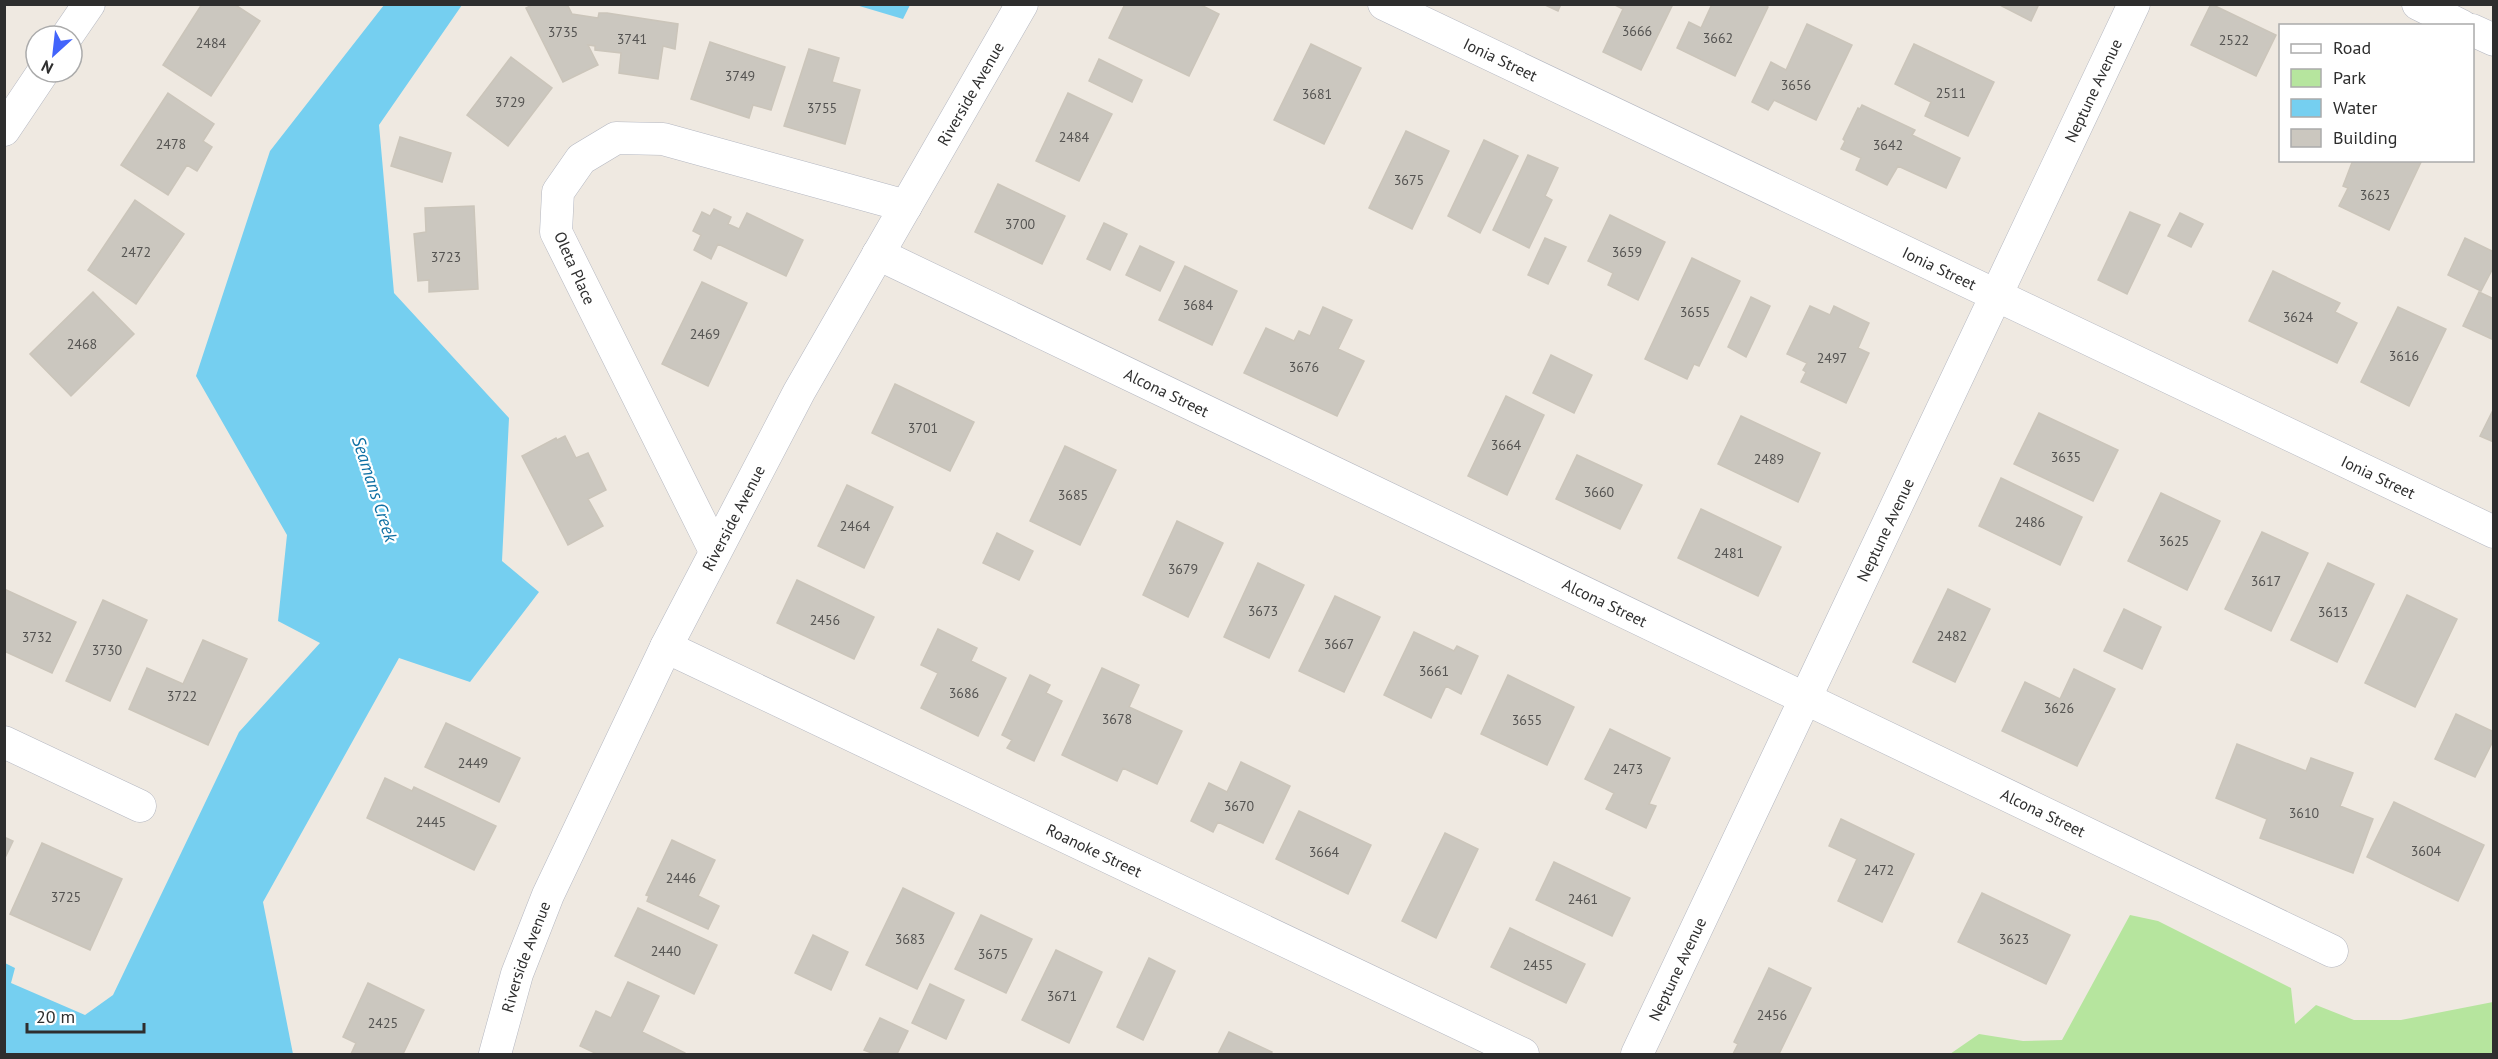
<svg xmlns="http://www.w3.org/2000/svg" width="2498" height="1059" font-family="'PT Sans',sans-serif">
	<rect width="100%" height="100%" fill="#efe9e1"/>
	<path fill="#b6e59e" d="M 2130,915 L 2158,921 L 2291,988 L 2295,1024 L 2316,1005 L 2354,1020 L 2401,1020 L 2493,1002 L 2493,1054 L 1950,1054 L 1979,1034 L 2023,1041 L 2062,1040 Z"/>
	<path fill="#75cff0" d="M 384,5 L 462,5 L 379,125 L 394,293 L 509,418 L 502,561 L 539,592 L 470,682 L 399,658 L 263,902 L 293,1054 L 5,1054 L 5,963 L 15,968 L 11,983 L 85,1015 L 113,995 L 239,732 L 320,643 L 278,621 L 287,535 L 196,376 L 270,151 Z
		M 856,5 L 910,5 L 903,19 Z"/>
	<path fill="#cbc7bf" stroke="#cbc5ba" stroke-width="1.5" d="M 202,4 L 234,4 L 260,21 L 211,96 L 163,65 Z
		M 534,4 L 567,4 L 572,14 L 598,18 L 599,13 L 607,13 L 678,24 L 675,49 L 663,46 L 658,79 L 619,73 L 621,53 L 595,50 L 595,46 L 588,45 L 598,65 L 563,82 L 526,8 Z
		M 1125,4 L 1199,4 L 1219,14 L 1189,76 L 1109,38 Z
		M 1543,4 L 1561,4 L 1558,11 Z
		M 1669,4 L 1672,6 L 1641,70 L 1603,52 L 1623,9 L 1613,4 Z
		M 1712,4 L 1764,4 L 1768,7 L 1735,76 L 1677,48 L 1689,22 L 1701,28 Z
		M 1998,4 L 2039,4 L 2031,21 Z
		M 2211,4 L 2276,35 L 2256,76 L 2191,45 Z
		M 1807,24 L 1852,45 L 1816,120 L 1774,100 L 1768,110 L 1752,102 L 1771,62 L 1786,70 Z
		M 710,42 L 785,67 L 771,110 L 753,105 L 749,118 L 691,99 Z
		M 1311,44 L 1361,68 L 1324,144 L 1274,120 Z
		M 1914,44 L 1994,82 L 1968,136 L 1925,116 L 1931,102 L 1895,84 Z
		M 809,49 L 839,58 L 832,82 L 860,90 L 845,144 L 784,126 Z
		M 511,57 L 552,88 L 508,146 L 467,115 Z
		M 1099,59 L 1142,80 L 1132,102 L 1089,81 Z
		M 168,93 L 214,124 L 203,141 L 212,147 L 197,171 L 187,165 L 168,195 L 121,165 Z
		M 1068,93 L 1112,114 L 1079,181 L 1036,161 Z
		M 1862,105 L 1915,130 L 1912,135 L 1960,158 L 1946,188 L 1898,166 L 1887,185 L 1856,170 L 1861,158 L 1841,149 L 1845,141 L 1843,139 L 1858,108 L 1860,109 Z
		M 1406,131 L 1449,151 L 1412,229 L 1369,208 Z
		M 400,137 L 451,153 L 442,182 L 391,166 Z
		M 1484,140 L 1518,156 L 1480,233 L 1448,216 Z
		M 1528,155 L 1558,168 L 1545,196 L 1552,200 L 1529,248 L 1493,230 Z
		M 2353,160 L 2422,160 L 2389,230 L 2339,206 L 2348,188 L 2343,186 Z
		M 998,184 L 1065,216 L 1042,264 L 975,232 Z
		M 135,200 L 184,234 L 136,304 L 88,270 Z
		M 474,206 L 478,289 L 429,292 L 429,280 L 418,281 L 414,234 L 426,232 L 425,208 Z
		M 714,209 L 731,217 L 728,224 L 739,229 L 747,213 L 803,240 L 786,276 L 718,244 L 711,259 L 694,250 L 701,235 L 693,231 L 702,212 L 710,216 Z
		M 2130,212 L 2160,225 L 2127,294 L 2098,280 Z
		M 2180,213 L 2203,224 L 2191,247 L 2168,236 Z
		M 1610,215 L 1665,242 L 1638,300 L 1608,285 L 1613,273 L 1588,261 Z
		M 1104,223 L 1127,234 L 1110,270 L 1087,259 Z
		M 1545,238 L 1566,247 L 1548,284 L 1528,275 Z
		M 2465,238 L 2494,252 L 2494,266 L 2481,291 L 2448,275 Z
		M 1140,246 L 1174,262 L 1160,291 L 1126,275 Z
		M 1692,258 L 1740,281 L 1699,366 L 1694,364 L 1687,379 L 1645,359 Z
		M 1185,266 L 1237,291 L 1212,345 L 1159,320 Z
		M 2273,271 L 2340,303 L 2335,312 L 2357,323 L 2337,363 L 2249,321 Z
		M 702,282 L 747,303 L 708,386 L 662,364 Z
		M 93,292 L 134,334 L 71,396 L 30,354 Z
		M 2479,292 L 2494,299 L 2494,340 L 2463,326 Z
		M 1751,297 L 1770,306 L 1746,357 L 1728,347 Z
		M 1810,306 L 1830,315 L 1834,306 L 1869,323 L 1858,348 L 1869,353 L 1846,403 L 1801,382 L 1806,372 L 1803,370 L 1807,363 L 1787,354 Z
		M 1323,307 L 1352,320 L 1338,349 L 1364,361 L 1337,416 L 1244,373 L 1266,328 L 1294,341 L 1299,331 L 1310,336 Z
		M 2398,307 L 2446,329 L 2409,406 L 2361,382 Z
		M 1551,355 L 1592,375 L 1574,413 L 1533,393 Z
		M 895,384 L 974,422 L 950,471 L 872,433 Z
		M 1506,396 L 1544,415 L 1507,495 L 1468,476 Z
		M 2494,408 L 2494,442 L 2480,436 Z
		M 2039,413 L 2118,450 L 2093,501 L 2014,464 Z
		M 1741,416 L 1820,453 L 1798,502 L 1718,464 Z
		M 565,436 L 576,458 L 588,453 L 606,490 L 588,499 L 603,526 L 568,545 L 522,456 L 556,438 L 557,440 Z
		M 1065,446 L 1116,470 L 1080,545 L 1030,521 Z
		M 1577,455 L 1642,485 L 1620,529 L 1556,499 Z
		M 2001,478 L 2082,517 L 2060,565 L 1979,526 Z
		M 847,485 L 893,507 L 864,568 L 818,546 Z
		M 2161,493 L 2220,521 L 2187,590 L 2128,561 Z
		M 1701,509 L 1781,547 L 1758,596 L 1678,558 Z
		M 1177,521 L 1223,543 L 1188,617 L 1143,595 Z
		M 2262,532 L 2308,553 L 2271,631 L 2225,609 Z
		M 997,533 L 1033,551 L 1019,580 L 983,563 Z
		M 1258,563 L 1304,585 L 1269,658 L 1224,637 Z
		M 2328,563 L 2374,584 L 2337,662 L 2291,640 Z
		M 797,580 L 874,617 L 854,659 L 777,623 Z
		M 4,589 L 76,622 L 52,673 L 4,651 Z
		M 1948,589 L 1990,609 L 1955,682 L 1913,662 Z
		M 2407,595 L 2457,619 L 2415,707 L 2365,683 Z
		M 1335,596 L 1380,617 L 1344,692 L 1299,671 Z
		M 103,600 L 147,620 L 110,701 L 66,681 Z
		M 2124,609 L 2161,627 L 2142,669 L 2104,651 Z
		M 938,629 L 977,648 L 971,661 L 1006,678 L 978,736 L 921,708 L 938,673 L 921,665 Z
		M 1414,632 L 1454,651 L 1457,646 L 1478,656 L 1461,694 L 1446,686 L 1431,718 L 1384,695 Z
		M 203,640 L 247,659 L 208,745 L 129,709 L 147,668 L 183,684 Z
		M 1102,668 L 1139,685 L 1129,707 L 1182,731 L 1157,784 L 1123,768 L 1117,781 L 1062,755 Z
		M 2074,669 L 2115,689 L 2077,766 L 2002,731 L 2025,682 L 2060,699 Z
		M 1030,675 L 1050,685 L 1046,693 L 1062,701 L 1034,761 L 1007,748 L 1012,740 L 1002,735 Z
		M 1508,675 L 1574,707 L 1547,765 L 1481,734 Z
		M 2456,714 L 2494,732 L 2494,739 L 2475,777 L 2435,759 Z
		M 446,723 L 520,758 L 499,802 L 425,767 Z
		M 1610,729 L 1670,758 L 1649,804 L 1656,806 L 1646,828 L 1606,809 L 1614,793 L 1585,779 Z
		M 2237,744 L 2306,771 L 2311,758 L 2353,773 L 2340,806 L 2373,819 L 2353,873 L 2260,838 L 2267,819 L 2216,798 Z
		M 1241,762 L 1290,786 L 1263,843 L 1218,822 L 1213,832 L 1191,821 L 1209,783 L 1227,792 Z
		M 385,778 L 412,791 L 414,787 L 496,826 L 474,870 L 367,818 Z
		M 2394,802 L 2484,845 L 2458,901 L 2367,857 Z
		M 1299,811 L 1371,845 L 1348,894 L 1276,859 Z
		M 1841,819 L 1914,854 L 1882,922 L 1838,901 L 1857,859 L 1829,846 Z
		M 1445,833 L 1478,849 L 1436,938 L 1402,921 Z
		M 4,837 L 13,841 L 4,860 Z
		M 672,840 L 715,860 L 698,896 L 719,906 L 708,929 L 647,901 L 649,896 L 646,895 Z
		M 42,843 L 122,879 L 90,950 L 10,914 Z
		M 1554,862 L 1630,898 L 1612,936 L 1536,900 Z
		M 903,888 L 954,913 L 917,989 L 866,965 Z
		M 1982,893 L 2070,935 L 2046,984 L 1958,942 Z
		M 638,908 L 717,945 L 694,994 L 615,956 Z
		M 981,915 L 1032,939 L 1006,993 L 955,969 Z
		M 1510,928 L 1585,964 L 1566,1003 L 1491,967 Z
		M 813,935 L 848,952 L 831,990 L 795,973 Z
		M 1056,950 L 1102,972 L 1069,1043 L 1022,1020 Z
		M 1149,958 L 1175,971 L 1143,1040 L 1117,1027 Z
		M 1769,968 L 1811,988 L 1779,1054 L 1733,1054 L 1738,1044 L 1734,1042 Z
		M 628,982 L 659,996 L 642,1032 L 685,1053 L 685,1054 L 597,1054 L 580,1046 L 596,1011 L 611,1018 Z
		M 368,983 L 424,1010 L 403,1054 L 351,1054 L 356,1043 L 343,1037 Z
		M 930,984 L 964,1000 L 946,1039 L 912,1023 Z
		M 880,1018 L 908,1031 L 897,1054 L 874,1054 L 864,1050 Z
		M 1229,1032 L 1272,1052 L 1271,1054 L 1218,1054 Z"/>
	<g fill="none" stroke-linecap="round" stroke-linejoin="round">
		<g stroke="#b4b7c1" stroke-width="33">
			<g id="street">
				<path id="s1" d="M 1384,4 L 2494,532"/>
				<path d="M 2418,4 L 2462,26"/>
				<path d="M 2472,30 L 2494,40"/>
				<path d="M 67,36 L 89,4"/>
				<path d="M 4,130 L 43,72"/>
				<path id="s2" d="M 878,254 L 2332,951"/>
				<path d="M 715,551 L 556,232 L 558,192 L 581,159 L 616,138 L 663,139 L 906,206"/>
				<path id="s3" d="M 666,647 L 1523,1054"/>
				<path d="M 4,742 L 140,806"/>
				<path id="s4" d="M 495,1054 L 517,974 L 548,895 L 666,647 L 799,392 L 1022,4"/>
				<path id="s5" d="M 1637,1054 L 2134,4"/>
			</g>
		</g>
		<use href="#street" stroke="#fff" stroke-width="32"/>
	</g>
	<g text-anchor="middle" dominant-baseline="central" stroke-width="4.5" stroke-linejoin="round" paint-order="stroke">
		<g font-size="14" fill="#555452">
			<text x="1637" y="31">3666</text>
			<text x="563" y="32">3735</text>
			<text x="1718" y="38">3662</text>
			<text x="632" y="39">3741</text>
			<text x="2234" y="40">2522</text>
			<text x="211" y="43">2484</text>
			<text x="740" y="76">3749</text>
			<text x="1796" y="85">3656</text>
			<text x="1951" y="93">2511</text>
			<text x="1317" y="94">3681</text>
			<text x="510" y="102">3729</text>
			<text x="822" y="108">3755</text>
			<text x="1074" y="137">2484</text>
			<text x="171" y="144">2478</text>
			<text x="1888" y="145">3642</text>
			<text x="1409" y="180">3675</text>
			<text x="2375" y="195">3623</text>
			<text x="1020" y="224">3700</text>
			<text x="136" y="252">2472</text>
			<text x="1627" y="252">3659</text>
			<text x="446" y="257">3723</text>
			<text x="1198" y="305">3684</text>
			<text x="1695" y="312">3655</text>
			<text x="2298" y="317">3624</text>
			<text x="705" y="334">2469</text>
			<text x="82" y="344">2468</text>
			<text x="2404" y="356">3616</text>
			<text x="1832" y="358">2497</text>
			<text x="1304" y="367">3676</text>
			<text x="923" y="428">3701</text>
			<text x="1506" y="445">3664</text>
			<text x="2066" y="457">3635</text>
			<text x="1769" y="459">2489</text>
			<text x="1599" y="492">3660</text>
			<text x="1073" y="495">3685</text>
			<text x="2030" y="522">2486</text>
			<text x="855" y="526">2464</text>
			<text x="2174" y="541">3625</text>
			<text x="1729" y="553">2481</text>
			<text x="1183" y="569">3679</text>
			<text x="2266" y="581">3617</text>
			<text x="1263" y="611">3673</text>
			<text x="2333" y="612">3613</text>
			<text x="825" y="620">2456</text>
			<text x="1952" y="636">2482</text>
			<text x="37" y="637">3732</text>
			<text x="1339" y="644">3667</text>
			<text x="107" y="650">3730</text>
			<text x="1434" y="671">3661</text>
			<text x="964" y="693">3686</text>
			<text x="182" y="696">3722</text>
			<text x="2059" y="708">3626</text>
			<text x="1117" y="719">3678</text>
			<text x="1527" y="720">3655</text>
			<text x="473" y="763">2449</text>
			<text x="1628" y="769">2473</text>
			<text x="1239" y="806">3670</text>
			<text x="2304" y="813">3610</text>
			<text x="431" y="822">2445</text>
			<text x="2426" y="851">3604</text>
			<text x="1324" y="852">3664</text>
			<text x="1879" y="870">2472</text>
			<text x="681" y="878">2446</text>
			<text x="66" y="897">3725</text>
			<text x="1583" y="899">2461</text>
			<text x="910" y="939">3683</text>
			<text x="2014" y="939">3623</text>
			<text x="666" y="951">2440</text>
			<text x="993" y="954">3675</text>
			<text x="1538" y="965">2455</text>
			<text x="1062" y="996">3671</text>
			<text x="1772" y="1015">2456</text>
			<text x="383" y="1023">2425</text>
		</g>
		<g font-size="16" fill="#2e2e2e" stroke="#fff">
			<text stroke="none"><textPath href="#s1" startOffset="129">Ionia Street</textPath></text>
			<text stroke="none"><textPath href="#s5" startOffset="1066">Neptune Avenue</textPath></text>
			<text stroke="none"><textPath href="#s4" startOffset="1074">Riverside Avenue</textPath></text>
			<text transform="translate(575 268) rotate(66)">Oleta Place</text>
			<text stroke="none"><textPath href="#s1" startOffset="615">Ionia Street</textPath></text>
			<text stroke="none"><textPath href="#s2" startOffset="320">Alcona Street</textPath></text>
			<text stroke="none"><textPath href="#s1" startOffset="1101">Ionia Street</textPath></text>
			<text stroke="none"><textPath href="#s4" startOffset="588">Riverside Avenue</textPath></text>
			<text stroke="none"><textPath href="#s5" startOffset="580">Neptune Avenue</textPath></text>
			<text stroke="none"><textPath href="#s2" startOffset="806">Alcona Street</textPath></text>
			<text stroke="none"><textPath href="#s2" startOffset="1292">Alcona Street</textPath></text>
			<text stroke="none"><textPath href="#s3" startOffset="474">Roanoke Street</textPath></text>
			<text stroke="none"><textPath href="#s4" startOffset="102">Riverside Avenue</textPath></text>
			<text stroke="none"><textPath href="#s5" startOffset="94">Neptune Avenue</textPath></text>
		</g>
		<g font-size="18" font-style="italic" fill="#0d6fa3" stroke="#fff">
			<text transform="translate(375 489) rotate(72)">Seamans Creek</text>
		</g>
	</g>
	<rect width="2498" height="1059" fill="none" stroke="#2e2e2e" stroke-width="12"/>
	<rect x="2279" y="24" width="195" height="138" fill="#ffffff" stroke="#ababab" stroke-width="1.5"/>
	<rect x="2291" y="44" width="30" height="9" fill="#ffffff" stroke="#ababab" stroke-width="1.5"/>
	<text x="2333" y="54" font-size="18" fill="#2e2e2e">Road</text>
	<rect x="2291" y="69" width="30" height="18" fill="#b6e59e" stroke="#ababab" stroke-width="1.5"/>
	<text x="2333" y="84" font-size="18" fill="#2e2e2e">Park</text>
	<rect x="2291" y="99" width="30" height="18" fill="#75cff0" stroke="#ababab" stroke-width="1.5"/>
	<text x="2333" y="114" font-size="18" fill="#2e2e2e">Water</text>
	<rect x="2291" y="129" width="30" height="18" fill="#cbc7bf" stroke="#ababab" stroke-width="1.5"/>
	<text x="2333" y="144" font-size="18" fill="#2e2e2e">Building</text>
	<g transform="translate(54 54) rotate(207)"><circle r="28" fill="#ffffff" stroke="#ababab" stroke-width="1.5"/>
	<path d="M0-4.5L10 22L0 15L-10 22Z" fill="#4264fb"/>
	<text y="-9" font-size="16" font-weight="bold" text-anchor="middle" fill="#2e2e2e">N</text>
	</g>
	<path d="M27 1023v9h117v-9" fill="none" stroke="#2e2e2e" stroke-width="3"/>
	<text x="36" y="1023" font-size="18" fill="#2e2e2e" stroke="#ffffff" stroke-width="4.5" paint-order="stroke">20 m</text>
</svg>
